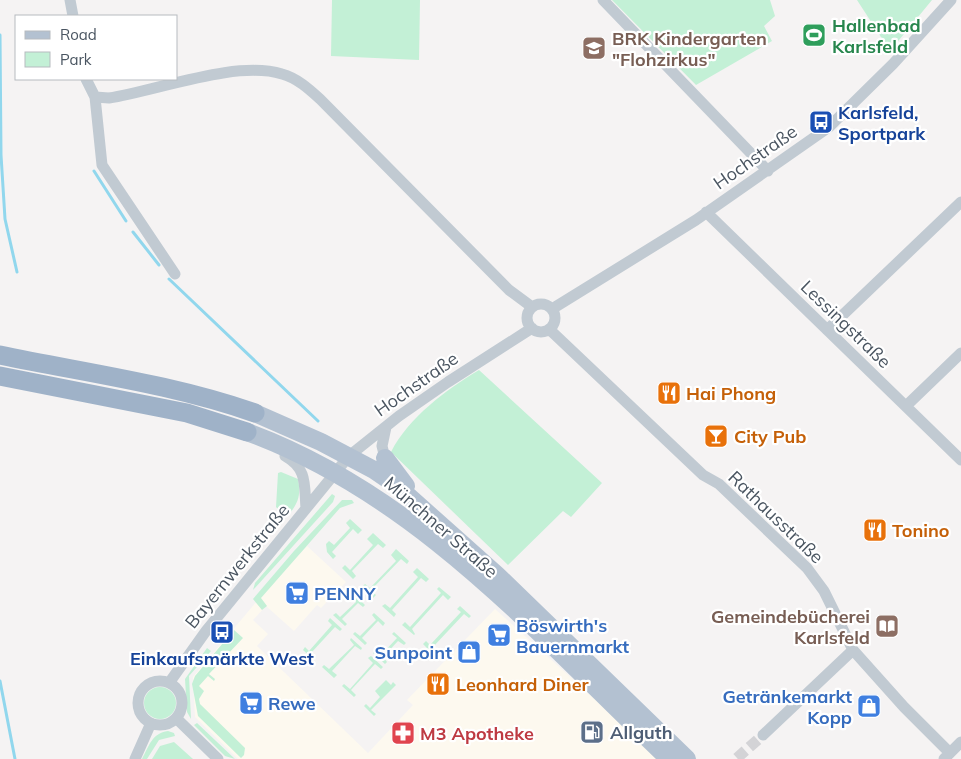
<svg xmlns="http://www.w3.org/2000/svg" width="961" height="759" font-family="Mulish,sans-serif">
	<rect width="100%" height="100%" fill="#f5f3f3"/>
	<path fill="#fdf9ef" d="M 307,546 L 346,582 L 321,608 L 317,605 L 294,631 L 266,606 L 253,620 L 268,634 L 257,646 L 368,753 L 413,705 L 407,700 L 495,609 L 661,759 L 238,759 L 195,717 L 193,677 L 258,600 Z"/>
	<path fill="#c3f0d6" d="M 332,0 L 420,0 L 419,60 L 331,56 Z
		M 612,0 L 770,0 L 775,16 L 764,26 L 772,41 L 696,85 Z
		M 857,0 L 932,0 L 890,51 Z
		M 479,370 L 602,483 L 571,517 L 563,511 L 508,565 L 391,452 C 409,417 446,390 479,370 Z
		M 281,472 L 298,479 C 301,493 299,503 289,514 L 284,515 L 276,507 L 278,473 Z
		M 332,494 L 335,496 L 333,502 L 253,590 L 255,583 Z
		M 342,500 L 352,500 L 354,503 L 340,508 L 261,598 L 267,606 L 262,610 L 253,599 L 294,551 Z
		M 350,519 L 362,530 L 358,534 L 353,529 L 332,552 L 336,556 L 333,559 L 327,552 L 326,544 L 329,541 L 334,545 L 350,528 L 346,523 Z
		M 373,533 L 386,545 L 383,548 L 378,544 L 352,571 L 356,576 L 353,579 L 342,568 L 345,565 L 350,570 L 373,545 L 367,539 Z
		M 396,549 L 409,561 L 407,564 L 401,559 L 371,590 L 376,595 L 373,598 L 362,587 L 365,584 L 370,588 L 396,561 L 391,555 Z
		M 417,568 L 429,579 L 426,582 L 421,578 L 392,610 L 396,614 L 394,617 L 382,606 L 385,604 L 390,608 L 418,577 L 413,572 Z
		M 439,587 L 451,597 L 448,600 L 443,595 L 412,629 L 415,634 L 414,635 L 402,625 L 405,622 L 410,627 L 441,593 L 437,589 Z
		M 353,593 L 365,605 L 363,607 L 358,603 L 342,619 L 347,624 L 345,626 L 333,615 L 336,613 L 340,617 L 356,602 L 350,596 Z
		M 460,606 L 471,616 L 469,618 L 464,614 L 432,648 L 436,652 L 434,655 L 423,644 L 426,641 L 430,645 L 461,612 L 457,609 Z
		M 374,613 L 385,623 L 383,626 L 378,621 L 362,638 L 367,643 L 365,645 L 353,634 L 355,632 L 360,636 L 376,620 L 372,615 Z
		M 330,618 L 342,629 L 340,631 L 335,627 L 311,653 L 316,657 L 314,660 L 303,650 L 305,647 L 309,651 L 332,625 L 328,621 Z
		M 234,630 L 243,638 L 209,674 L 215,679 L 214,681 L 208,676 L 199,686 L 204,691 L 199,699 L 200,704 L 245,748 L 244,755 L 241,758 L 198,716 L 192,684 L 195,676 Z
		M 394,632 L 406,643 L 404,645 L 398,641 L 383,657 L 387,662 L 385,664 L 373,653 L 375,651 L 381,655 L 397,638 L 392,634 Z
		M 351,638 L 362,648 L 361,650 L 355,646 L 332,671 L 337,675 L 334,678 L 322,667 L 324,665 L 329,669 L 354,645 L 350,640 Z
		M 207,648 L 211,651 L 189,676 L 191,719 L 187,712 L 185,679 Z
		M 371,656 L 383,667 L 381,669 L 375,664 L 351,690 L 356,695 L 354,697 L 342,686 L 344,684 L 350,689 L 373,663 L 368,658 Z
		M 386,680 L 391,685 L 393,682 L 396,685 L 371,710 L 376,714 L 374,716 L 364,706 L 366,704 L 370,708 L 380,697 L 375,691 Z
		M144 703a16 16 0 1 1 32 0a16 16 0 1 1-32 0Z
		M 197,723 L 235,759 L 225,756 L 194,725 Z
		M 168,731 L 174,733 L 175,736 L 159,740 L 147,759 L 142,759 C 149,746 152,733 168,731 Z
		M 174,742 L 193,759 L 152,759 L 160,746 Z"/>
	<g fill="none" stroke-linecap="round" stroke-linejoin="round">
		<path stroke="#91d7ed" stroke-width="3" d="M 0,35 L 1,155 L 5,219 L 17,272
			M 94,171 L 126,221
			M 133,232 L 159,265
			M 169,279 L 318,421
			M 0,681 L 15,759"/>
		<path stroke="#d3d3d6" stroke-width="11" stroke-dasharray="11 5.5" stroke-linecap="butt" d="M 737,758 L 763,735"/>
		<path stroke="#c1cad2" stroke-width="11" d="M 70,0 L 73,16
			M 603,0 L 768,171
			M 86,79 L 95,97 L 109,98 C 159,90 236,60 282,74 C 297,78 309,89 320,99 L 509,290 L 532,307
			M 95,97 L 102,165 L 175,274
			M 706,212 L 961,460
			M527 318a14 14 0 1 1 28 0a14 14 0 1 1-28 0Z
			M 552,309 L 696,220 L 829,127 L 893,64 L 951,0
			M 549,329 L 703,475 L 719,484 L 807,568 L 824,591 L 853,650 L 904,707 L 950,753
			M 827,330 L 961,202
			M 906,406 L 961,353
			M 285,456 C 308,469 304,485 306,508
			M 385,458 L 382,446 L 386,427
			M138 703a22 22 0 1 1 44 0a22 22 0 1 1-44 0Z
			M 169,683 L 206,631 L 349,456 L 399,416 L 448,382 L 532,328
			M 176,718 L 218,759
			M 763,735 L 853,650
			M 135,759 L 151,723
			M 944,759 L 961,742"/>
		<path stroke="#b3c1d1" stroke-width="18" d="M 255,413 L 321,442 L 374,470 L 396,485 L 497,575 L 687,759
			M 247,432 C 419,495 539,636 669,759
			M 385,458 L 406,486"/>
		<path stroke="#9fb2c8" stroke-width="19" d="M 0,355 C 86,373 172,384 255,413
			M 0,376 L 187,413 L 247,432"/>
	</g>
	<defs>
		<g id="stadium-square" transform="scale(1.25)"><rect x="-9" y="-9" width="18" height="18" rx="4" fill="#2e9e5b" stroke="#fff"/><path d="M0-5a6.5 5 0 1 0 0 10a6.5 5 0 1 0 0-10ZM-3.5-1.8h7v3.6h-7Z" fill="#fff"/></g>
		<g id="school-square" transform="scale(1.25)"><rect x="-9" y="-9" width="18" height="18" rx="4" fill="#8d6e63" stroke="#fff"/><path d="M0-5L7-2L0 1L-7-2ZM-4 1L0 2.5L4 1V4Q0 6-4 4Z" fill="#fff"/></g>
		<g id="bus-square" transform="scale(1.25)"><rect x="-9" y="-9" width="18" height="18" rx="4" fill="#1a4fb4" stroke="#fff"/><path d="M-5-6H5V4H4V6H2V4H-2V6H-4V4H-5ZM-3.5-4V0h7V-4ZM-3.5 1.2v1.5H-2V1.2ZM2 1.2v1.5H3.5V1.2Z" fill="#fff"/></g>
		<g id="restaurant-square" transform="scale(1.25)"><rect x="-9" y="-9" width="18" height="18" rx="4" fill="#e8710a" stroke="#fff"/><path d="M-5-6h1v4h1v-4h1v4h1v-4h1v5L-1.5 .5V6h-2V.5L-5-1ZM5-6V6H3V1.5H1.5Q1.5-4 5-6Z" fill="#fff"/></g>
		<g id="bar-square" transform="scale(1.25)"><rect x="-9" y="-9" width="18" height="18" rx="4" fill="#e8710a" stroke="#fff"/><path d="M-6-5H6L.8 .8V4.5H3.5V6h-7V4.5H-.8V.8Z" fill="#fff"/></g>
		<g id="supermarket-square" transform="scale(1.25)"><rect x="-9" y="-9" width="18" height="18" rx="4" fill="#3f7fe0" stroke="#fff"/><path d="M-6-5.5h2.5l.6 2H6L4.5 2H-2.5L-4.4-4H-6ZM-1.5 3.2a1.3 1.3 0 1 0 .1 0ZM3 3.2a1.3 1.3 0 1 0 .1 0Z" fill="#fff"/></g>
		<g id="library-square" transform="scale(1.25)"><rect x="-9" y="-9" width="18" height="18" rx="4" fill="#8d6e63" stroke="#fff"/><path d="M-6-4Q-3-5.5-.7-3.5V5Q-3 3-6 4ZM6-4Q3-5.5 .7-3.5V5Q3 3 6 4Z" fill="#fff"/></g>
		<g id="shop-square" transform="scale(1.25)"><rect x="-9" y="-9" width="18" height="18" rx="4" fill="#3f7fe0" stroke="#fff"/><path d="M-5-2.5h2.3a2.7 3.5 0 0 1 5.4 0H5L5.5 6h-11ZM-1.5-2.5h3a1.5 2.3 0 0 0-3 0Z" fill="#fff"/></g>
		<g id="fuel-square" transform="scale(1.25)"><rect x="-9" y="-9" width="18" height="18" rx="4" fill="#5c6f8a" stroke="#fff"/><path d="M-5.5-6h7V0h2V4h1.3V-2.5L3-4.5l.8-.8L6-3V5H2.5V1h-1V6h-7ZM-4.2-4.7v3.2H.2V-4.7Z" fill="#fff"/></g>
		<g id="pharmacy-square" transform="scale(1.25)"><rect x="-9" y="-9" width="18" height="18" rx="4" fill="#e0444e" stroke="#fff"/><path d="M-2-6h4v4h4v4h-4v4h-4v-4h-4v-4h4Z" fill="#fff"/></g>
	</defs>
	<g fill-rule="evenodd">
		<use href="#stadium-square" x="814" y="35"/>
		<use href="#school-square" x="594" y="48"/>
		<use href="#bus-square" x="821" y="122"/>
		<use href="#restaurant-square" x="669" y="393"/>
		<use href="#bar-square" x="716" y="436"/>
		<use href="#restaurant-square" x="875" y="530"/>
		<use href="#supermarket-square" x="297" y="593"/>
		<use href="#library-square" x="887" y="626"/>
		<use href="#bus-square" x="222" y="632"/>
		<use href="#supermarket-square" x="499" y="635"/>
		<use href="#shop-square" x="469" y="652"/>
		<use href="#restaurant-square" x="438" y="684"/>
		<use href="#supermarket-square" x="251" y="703"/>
		<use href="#shop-square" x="869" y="706"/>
		<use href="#fuel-square" x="592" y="732"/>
		<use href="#pharmacy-square" x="403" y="733"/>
	</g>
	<g text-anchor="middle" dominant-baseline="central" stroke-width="4.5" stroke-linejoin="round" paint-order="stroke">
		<g font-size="18" font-weight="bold" fill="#27864d" stroke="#fff" text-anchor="start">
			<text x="832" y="25">Hallenbad<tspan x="832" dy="21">Karlsfeld</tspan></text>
		</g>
		<g font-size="18" font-weight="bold" fill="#785e54" stroke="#fff" text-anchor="start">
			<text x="612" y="38">BRK Kindergarten<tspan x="612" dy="21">"Flohzirkus"</tspan></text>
			<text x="870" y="616" text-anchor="end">Gemeindebücherei<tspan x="870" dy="21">Karlsfeld</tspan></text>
		</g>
		<g font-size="18" font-weight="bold" fill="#164399" stroke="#fff" text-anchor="start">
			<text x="838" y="112">Karlsfeld,<tspan x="838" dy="21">Sportpark</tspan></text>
			<text x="222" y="658" text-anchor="middle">Einkaufsmärkte West</text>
		</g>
		<g font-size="18" fill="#4a5561" stroke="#fff">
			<text transform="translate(755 157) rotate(-35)">Hochstraße</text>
			<text transform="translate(846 324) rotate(44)">Lessingstraße</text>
			<text transform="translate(416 384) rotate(-35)">Hochstraße</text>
			<text transform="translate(776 517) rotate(44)">Rathausstraße</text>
			<text transform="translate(441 527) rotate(41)">Münchner Straße</text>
			<text transform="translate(237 566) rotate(-51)">Bayernwerkstraße</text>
		</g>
		<g font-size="18" font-weight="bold" fill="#c56008" stroke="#fff" text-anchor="start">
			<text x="686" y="393">Hai Phong</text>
			<text x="734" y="436">City Pub</text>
			<text x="892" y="530">Tonino</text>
			<text x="456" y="684">Leonhard Diner</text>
		</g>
		<g font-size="18" font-weight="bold" fill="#366cbe" stroke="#fff" text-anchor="start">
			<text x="314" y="593">PENNY</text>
			<text x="516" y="625">Böswirth's<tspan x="516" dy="21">Bauernmarkt</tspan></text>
			<text x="452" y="652" text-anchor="end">Sunpoint</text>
			<text x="852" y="696" text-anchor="end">Getränkemarkt<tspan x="852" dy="21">Kopp</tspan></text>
			<text x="268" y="703">Rewe</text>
		</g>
		<g font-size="18" font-weight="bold" fill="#4e5e75" stroke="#fff" text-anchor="start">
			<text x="610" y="732">Allguth</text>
		</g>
		<g font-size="18" font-weight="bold" fill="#be3a42" stroke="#fff" text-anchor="start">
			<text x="420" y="733">M3 Apotheke</text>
		</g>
	</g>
	<rect x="15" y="15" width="162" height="65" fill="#ffffff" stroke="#b7bbc0"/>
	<rect x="25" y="31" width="25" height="8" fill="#b3c1d1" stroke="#b7bbc0"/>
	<text x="60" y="40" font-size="15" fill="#4a5561">Road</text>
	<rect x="25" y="52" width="25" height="15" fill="#c3f0d6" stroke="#b7bbc0"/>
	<text x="60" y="65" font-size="15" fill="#4a5561">Park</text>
</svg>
